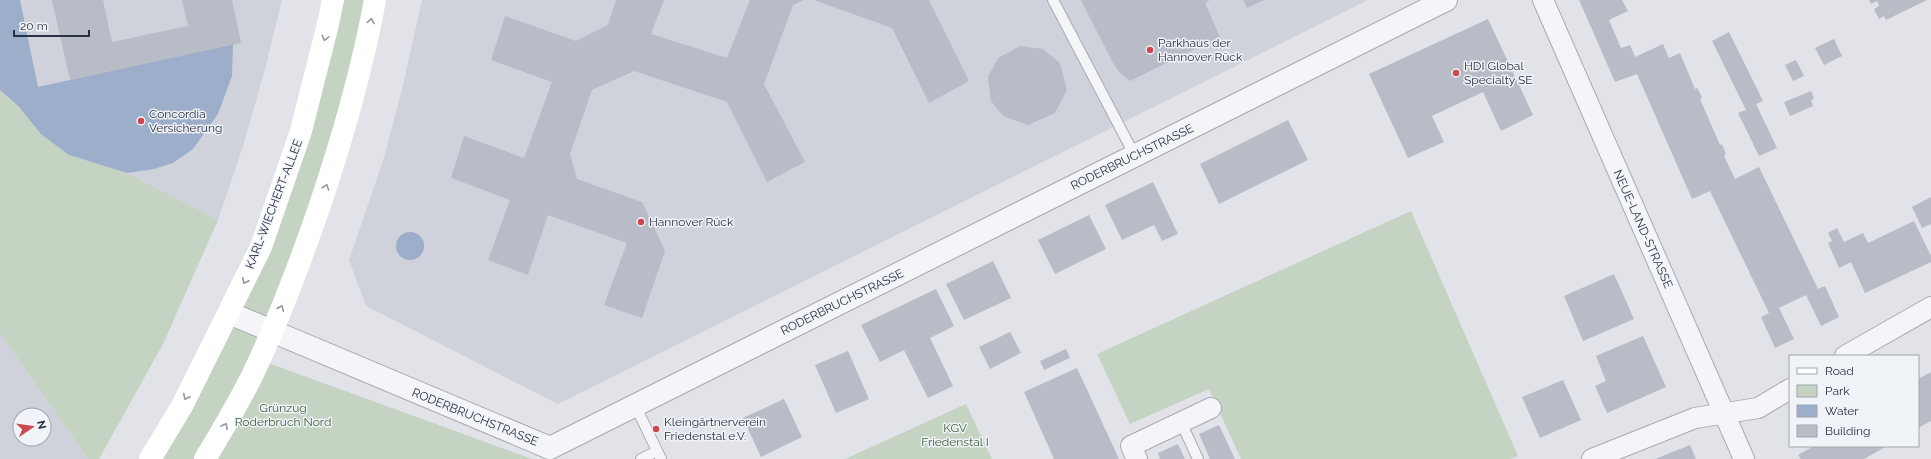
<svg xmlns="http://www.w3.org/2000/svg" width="1931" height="459" font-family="Raleway,sans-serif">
	<rect width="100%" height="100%" fill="#e1e3e9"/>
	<path fill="#cfd2db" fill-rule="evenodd" d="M 0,0 L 282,0 L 264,73 L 243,146 L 218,220 L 127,173 L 106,167 L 19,107 L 0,90 Z
		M 422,0 L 1368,0 L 558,404 L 366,306 L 349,260 L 384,158 L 403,85 Z
		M 0,333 L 88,459 L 0,459 ZM 20,415 L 44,415 L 44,439 L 20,439 Z"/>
	<path fill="#c5d3c2" d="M 333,0 L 375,0 L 260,360 L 532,459 L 150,459 L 261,247 Z
		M 0,90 L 69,155 L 127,173 L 218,220 L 163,344 L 99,459 L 88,459 L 0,333 Z
		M 1411,211 L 1518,456 L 1510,459 L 1241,459 L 1209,389 L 1130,424 L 1097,354 Z
		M 966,404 L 992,459 L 845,459 Z"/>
	<path fill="#9caec9" d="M 0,0 L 20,0 L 38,87 L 233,44 L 232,76 L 218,114 L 193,149 L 173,163 L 154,169 L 127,173 L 69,155 L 41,134 L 19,107 L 0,90 Z
		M396 246a14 14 0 1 1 28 0a14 14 0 1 1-28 0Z"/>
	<path fill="#b8bcc6" d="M 52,0 L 103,0 L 112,42 L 188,26 L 182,0 L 232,0 L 241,43 L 70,80 Z
		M 616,0 L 664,0 L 651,34 L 727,58 L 750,0 L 804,0 L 793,5 L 764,84 L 805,162 L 767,182 L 727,102 L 634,71 L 592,90 L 570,154 L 577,179 L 642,202 L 665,251 L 642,318 L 604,305 L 627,243 L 548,215 L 528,275 L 488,260 L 510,200 L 451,178 L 464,136 L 524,158 L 552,82 L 491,60 L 505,16 L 576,41 L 608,25 Z
		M 814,0 L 929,0 L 969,81 L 929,103 L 892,28 Z
		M 1081,0 L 1210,0 L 1205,3 L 1220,37 L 1130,81 L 1120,73 L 1113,63 Z
		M 1243,0 L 1264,0 L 1247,8 Z
		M 1579,0 L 1622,0 L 1628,11 L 1609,20 L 1621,48 L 1630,45 L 1635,57 L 1663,44 L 1669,58 L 1680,53 L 1695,89 L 1697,88 L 1700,93 L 1702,98 L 1700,99 L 1720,145 L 1722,144 L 1726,154 L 1724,156 L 1735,179 L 1759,167 L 1818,289 L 1825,286 L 1839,317 L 1821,326 L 1806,295 L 1779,308 L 1794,339 L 1775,348 L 1761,317 L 1769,313 L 1710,191 L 1692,199 L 1637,74 L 1615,82 Z
		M 1869,0 L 1927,0 L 1886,20 L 1884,16 L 1879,19 L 1874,9 L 1879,6 L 1877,1 L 1871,4 Z
		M 1488,19 L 1533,115 L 1501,131 L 1483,92 L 1432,116 L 1444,142 L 1408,158 L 1369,74 Z
		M 1729,32 L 1763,101 L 1756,104 L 1777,148 L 1759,156 L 1738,113 L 1746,110 L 1712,41 Z
		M 1834,39 L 1842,56 L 1824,65 L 1815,48 Z
		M 1020,46 L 1043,49 L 1060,63 L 1067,90 L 1055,113 L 1028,125 L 1003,116 L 991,101 L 988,77 L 998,58 Z
		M 1796,60 L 1804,76 L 1793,81 L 1785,65 Z
		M 1811,91 L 1814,99 L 1811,100 L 1813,106 L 1790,116 L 1784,102 Z
		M 1288,120 L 1308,160 L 1219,204 L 1200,164 Z
		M 1153,182 L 1178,234 L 1162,241 L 1154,225 L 1122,240 L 1105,205 Z
		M 1931,197 L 1931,224 L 1922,228 L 1912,207 Z
		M 1089,215 L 1106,249 L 1055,274 L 1038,240 Z
		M 1914,221 L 1931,256 L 1931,262 L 1865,293 L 1851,262 L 1839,268 L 1828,243 L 1832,241 L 1828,233 L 1837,228 L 1844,242 L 1863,233 L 1868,243 Z
		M 993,261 L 1011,298 L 964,320 L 946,284 Z
		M 1614,274 L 1634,319 L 1583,341 L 1564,296 Z
		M 936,289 L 954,326 L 930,338 L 953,386 L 928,398 L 904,350 L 880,362 L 861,325 Z
		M 1010,332 L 1021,353 L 990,369 L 979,347 Z
		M 1643,336 L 1666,387 L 1607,413 L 1595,386 L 1606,381 L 1596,356 Z
		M 1066,349 L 1070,358 L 1044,370 L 1040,361 Z
		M 848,351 L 869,399 L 836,413 L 815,365 Z
		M 1077,368 L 1119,459 L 1054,459 L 1024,392 Z
		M 1931,372 L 1931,421 L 1918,428 L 1918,379 Z
		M 1563,380 L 1581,420 L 1540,438 L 1522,397 Z
		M 784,399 L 802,437 L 761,457 L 743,418 Z
		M 1219,425 L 1235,459 L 1210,459 L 1199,434 Z
		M 1178,444 L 1185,459 L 1160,459 L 1158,453 Z
		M 1690,445 L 1696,459 L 1655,459 Z
		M 1814,446 L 1887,446 L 1864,459 L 1801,459 L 1798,455 Z"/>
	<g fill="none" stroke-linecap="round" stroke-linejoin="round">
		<g stroke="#a6aab3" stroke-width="12">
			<path id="service" d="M 1053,0 L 1135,156
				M 635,405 L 661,459
				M 1181,422 L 1198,459
				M 641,459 L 657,451"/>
		</g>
		<g stroke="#a6aab3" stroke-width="22">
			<path id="minor" d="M 1543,0 L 1744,459
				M 1845,356 L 1931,307
				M 1137,459 L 1131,446 L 1211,408
				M 1592,459 L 1695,418 L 1758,408 L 1790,389"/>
		</g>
		<g stroke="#a6aab3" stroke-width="24">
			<path id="tertiary" d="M 229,313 L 550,448 L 1446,0"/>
		</g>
		<use href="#service" stroke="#f4f5f8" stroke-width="10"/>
		<use href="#minor" stroke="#f4f5f8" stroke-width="20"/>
		<use href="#tertiary" stroke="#f4f5f8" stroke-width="22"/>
		<path stroke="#fff" stroke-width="22" d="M 150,459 L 182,406 L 261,247 L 301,131 L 328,24 L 333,0
			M 205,459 C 224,427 244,395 259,361 C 282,311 301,260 319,208 C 342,140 362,71 375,0"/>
	</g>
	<defs><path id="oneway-chevron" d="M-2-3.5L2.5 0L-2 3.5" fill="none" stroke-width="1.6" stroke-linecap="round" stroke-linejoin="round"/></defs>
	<g stroke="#9498a0">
		<use href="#oneway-chevron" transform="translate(371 21) rotate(-80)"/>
		<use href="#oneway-chevron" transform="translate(325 38) rotate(104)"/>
		<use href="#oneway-chevron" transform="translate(326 187) rotate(-71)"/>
		<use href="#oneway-chevron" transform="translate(245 281) rotate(116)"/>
		<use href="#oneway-chevron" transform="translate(281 308) rotate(-67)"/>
		<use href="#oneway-chevron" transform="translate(186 397) rotate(117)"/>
		<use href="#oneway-chevron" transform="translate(225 426) rotate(-60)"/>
	</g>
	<g fill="#cd4750" stroke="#f0f3f7" stroke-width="1.5">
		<circle cx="1150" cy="50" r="4"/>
		<circle cx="1456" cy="73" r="4"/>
		<circle cx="141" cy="121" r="4"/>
		<circle cx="641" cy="222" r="4"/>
		<circle cx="656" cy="429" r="4"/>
	</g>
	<g text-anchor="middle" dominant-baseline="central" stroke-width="3" stroke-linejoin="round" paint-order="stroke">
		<g font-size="12" fill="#293041" stroke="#f0f3f7" text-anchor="start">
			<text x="1158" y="43">Parkhaus der<tspan x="1158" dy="14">Hannover Rück</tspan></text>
			<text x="1464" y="66">HDI Global<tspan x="1464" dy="14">Specialty SE</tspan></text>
			<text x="149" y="114">Concordia<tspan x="149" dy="14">Versicherung</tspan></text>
			<text x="649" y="222">Hannover Rück</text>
			<text x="664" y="422">Kleingärtnerverein<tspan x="664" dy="14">Friedenstal e.V.</tspan></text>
		</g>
		<g font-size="12" fill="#293041" stroke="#f0f3f7">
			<text transform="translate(1132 157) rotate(-26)">RODERBRUCHSTRASSE</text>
			<text transform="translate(274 204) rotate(-69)">KARL-WIECHERT-ALLEE</text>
			<text transform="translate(1643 229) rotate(66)">NEUE-LAND-STRASSE</text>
			<text transform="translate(842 302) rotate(-26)">RODERBRUCHSTRASSE</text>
			<text transform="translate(475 417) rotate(22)">RODERBRUCHSTRASSE</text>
		</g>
		<g font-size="12" fill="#3b5d37" stroke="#f0f3f7">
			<text x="283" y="408">Grünzug<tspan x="283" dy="14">Roderbruch Nord</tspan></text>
			<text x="955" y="428">KGV<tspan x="955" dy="14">Friedenstal I</tspan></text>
		</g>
	</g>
	<rect x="1789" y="355" width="130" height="92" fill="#f0f3f7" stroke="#a0a5ae"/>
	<rect x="1797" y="368" width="20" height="6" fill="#ffffff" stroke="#a0a5ae"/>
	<text x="1825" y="375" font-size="12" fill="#293041">Road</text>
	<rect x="1797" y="385" width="20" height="12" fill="#c5d3c2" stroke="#a0a5ae"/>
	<text x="1825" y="395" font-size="12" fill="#293041">Park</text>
	<rect x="1797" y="405" width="20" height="12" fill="#9caec9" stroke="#a0a5ae"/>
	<text x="1825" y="415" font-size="12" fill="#293041">Water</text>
	<rect x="1797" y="425" width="20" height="12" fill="#b8bcc6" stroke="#a0a5ae"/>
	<text x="1825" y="435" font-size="12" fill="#293041">Building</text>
	<g transform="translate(32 427) rotate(77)"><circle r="19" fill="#f0f3f7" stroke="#a0a5ae"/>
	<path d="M0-3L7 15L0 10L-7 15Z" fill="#cd4750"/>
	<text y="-6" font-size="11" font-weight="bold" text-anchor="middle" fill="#293041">N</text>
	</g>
	<path d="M14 30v6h75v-6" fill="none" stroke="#293041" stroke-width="2"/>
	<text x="20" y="30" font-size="12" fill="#293041" stroke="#f0f3f7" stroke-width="3" paint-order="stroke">20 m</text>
</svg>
